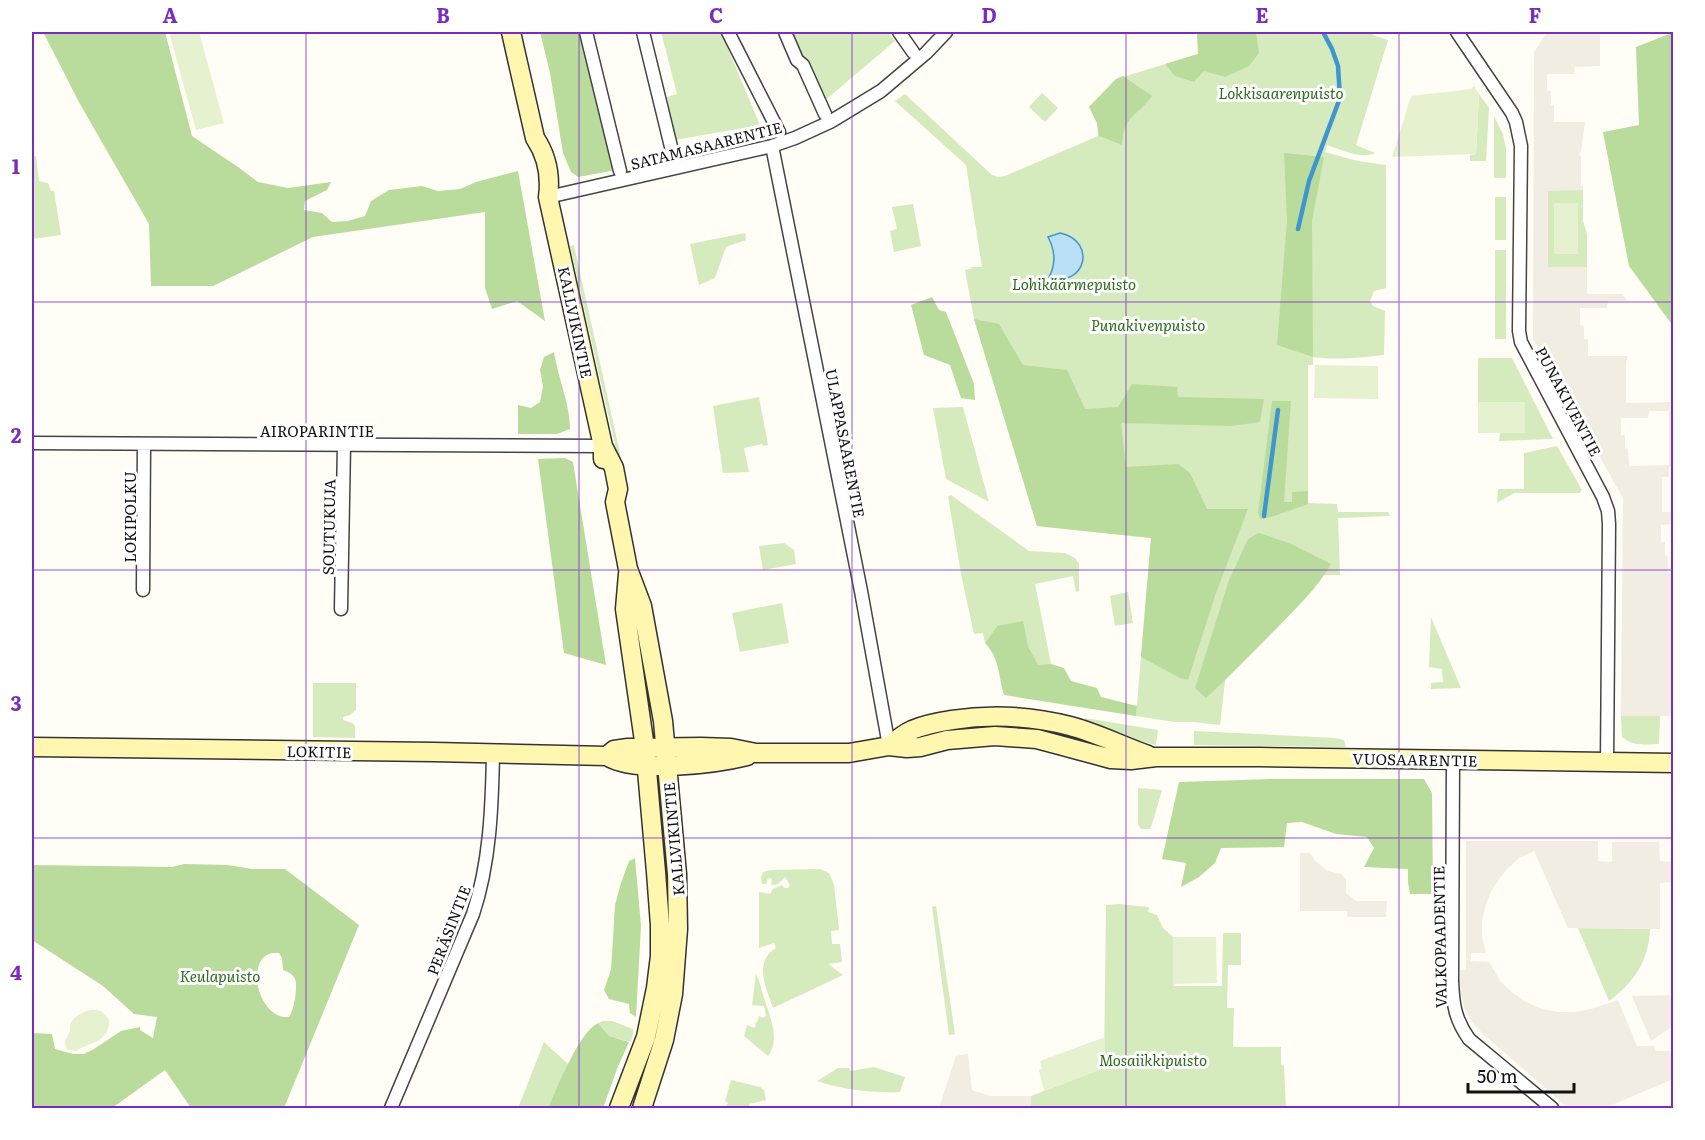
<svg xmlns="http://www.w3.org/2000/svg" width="1705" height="1140" font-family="Literata,serif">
	<rect width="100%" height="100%" fill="#fffdf5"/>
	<path fill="#d5ebbd" d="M 661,32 L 721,32 L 760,125 L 675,140 L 667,97 L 677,94 Z
		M 795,32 L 888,32 L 895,41 L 823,102 L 792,34 Z
		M 1197,32 L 1373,32 L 1373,35 L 1388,40 L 1356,145 L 1375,153 C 1359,159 1342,150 1327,145 L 1325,152 L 1358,161 L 1386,165 L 1386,288 L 1374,291 L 1370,301 L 1373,306 L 1385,311 L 1384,355 C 1360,358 1338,360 1313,357 L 1313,365 L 1308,365 L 1308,503 L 1337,504 L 1338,512 L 1388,512 L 1390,516 L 1338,518 L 1340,575 L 1237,577 L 1220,725 L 1193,722 L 1174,722 L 1136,716 L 1151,538 L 1037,526 L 974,319 L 965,270 L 970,269 L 972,267 L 982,267 L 966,165 L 895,101 L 905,94 L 992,175 L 998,177 L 1005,176 L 1098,136 L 1097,123 L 1089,107 L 1116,79 L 1198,54 Z
		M 1042,93 L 1058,108 L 1045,122 L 1029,107 Z
		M 1479,94 L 1489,108 L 1486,161 L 1470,161 L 1470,155 L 1476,154 Z
		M 1494,116 L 1503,134 L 1506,148 L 1506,178 L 1494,178 Z
		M 32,156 L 36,156 L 39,181 L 48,183 L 51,191 L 54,191 L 61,235 L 32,239 Z
		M 1548,190 L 1583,190 L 1583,221 L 1587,234 L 1587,267 L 1548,267 Z
		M 1495,197 L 1506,197 L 1506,240 L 1495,240 Z
		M 913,204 L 921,246 L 894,252 L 890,231 L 897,229 L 892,207 Z
		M 745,233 L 746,240 L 726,247 L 715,278 L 699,285 L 690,244 Z
		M 574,245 L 621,458 L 618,458 L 570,246 Z
		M 1495,250 L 1506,250 L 1506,339 L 1495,339 Z
		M 1478,358 L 1512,358 L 1553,439 L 1499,441 L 1500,433 L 1525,433 L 1478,402 Z
		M 759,397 L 768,445 L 763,446 L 762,444 L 744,448 L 749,472 L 723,473 L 713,406 Z
		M 963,407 L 989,502 L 946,479 L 933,408 Z
		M 1557,446 L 1582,490 L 1580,493 L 1514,493 L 1497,503 L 1498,489 L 1524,489 L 1524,453 Z
		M 951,495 L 1029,551 L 1065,553 L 1075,558 L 1079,564 L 1079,591 L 1076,592 L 1073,576 L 1035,584 L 1051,664 L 1038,666 L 1028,646 L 997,626 L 985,643 L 983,633 L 974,634 L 962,579 L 948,497 Z
		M 784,543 L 794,550 L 796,564 L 763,570 L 759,546 Z
		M 1128,592 L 1133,623 L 1115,626 L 1110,596 Z
		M 782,603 L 789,643 L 740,652 L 732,613 Z
		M 1431,617 L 1461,688 L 1431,689 L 1431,683 L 1443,682 L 1442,669 L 1429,667 Z
		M 313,683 L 356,683 L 356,710 L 350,715 L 343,717 L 343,720 L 352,723 L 355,726 L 355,738 L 313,737 Z
		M 1621,716 L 1660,716 L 1659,744 C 1646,744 1633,747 1622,737 Z
		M 1085,718 L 1158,730 L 1156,745 L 1127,738 L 1085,723 Z
		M 1194,731 L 1336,738 L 1344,740 L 1346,747 L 1194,745 Z
		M 1138,788 L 1162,790 L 1154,818 L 1150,829 L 1141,829 L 1138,825 Z
		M 820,869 L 829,873 L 834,885 L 839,930 L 831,931 L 832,944 L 840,944 L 842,962 L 828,964 L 843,975 L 773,1008 C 766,987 753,962 776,948 L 774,943 L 759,948 L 759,892 L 770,894 L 773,889 L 782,885 L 784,888 L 788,888 L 790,885 L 785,877 C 781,881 778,886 771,885 L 772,879 L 768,878 L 766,884 L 762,884 L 761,877 L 763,872 L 771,870 Z
		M 1119,904 L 1149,907 L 1148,912 L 1157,915 L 1163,928 L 1173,937 L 1174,986 L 1222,986 L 1223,933 L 1241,933 L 1241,965 L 1228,965 L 1227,1008 L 1234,1008 L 1233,1047 L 1281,1047 L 1281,1065 L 1284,1066 L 1286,1108 L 1031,1108 L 1031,1096 L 1104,1068 L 1106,905 Z
		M 936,906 L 955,1034 L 949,1035 L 932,907 Z
		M 1578,928 L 1650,929 C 1649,960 1634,983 1609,1001 Z
		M 756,974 C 760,981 762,992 765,1001 C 771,1019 780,1040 768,1056 L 744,1036 L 747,1025 L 754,1028 L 756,1026 L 755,1023 L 757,1022 L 759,1016 L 763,1018 L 766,1016 L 764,1006 L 752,1005 Z
		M 603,1021 L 612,1021 L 633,1029 L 633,1034 L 631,1042 L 609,1036 L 598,1023 Z
		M 544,1042 L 568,1064 L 548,1108 L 518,1108 Z
		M 874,1067 L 905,1077 L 900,1092 C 872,1093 844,1090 817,1081 L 838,1068 L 849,1068 L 851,1071 Z
		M 731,1080 L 760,1087 L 764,1090 L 766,1100 L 749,1104 L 750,1108 L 724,1108 L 728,1103 L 725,1101 Z"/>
	<path fill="#b9dc9c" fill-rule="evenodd" d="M 43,32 L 165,32 L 192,136 L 238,167 L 258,182 L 288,188 L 331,182 L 327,190 L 305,201 L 304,210 L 322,213 L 332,222 L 348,221 L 365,216 L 371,201 L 389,190 L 422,186 L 438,191 L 460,189 L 476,182 L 518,171 L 545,321 L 517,301 L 492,309 L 485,288 L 485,212 L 313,237 L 213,286 L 151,286 L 149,224 L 80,104 Z
		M 540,32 L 582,32 L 617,170 L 578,177 L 571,172 L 563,153 L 550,73 Z
		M 1197,32 L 1256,32 L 1259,53 L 1249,66 L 1225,77 L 1204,71 L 1194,82 L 1175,76 L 1165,64 L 1198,54 Z
		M 1674,32 L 1674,326 L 1673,326 L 1629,266 L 1603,132 L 1639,125 L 1636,47 Z
		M 1123,76 L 1152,96 C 1137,117 1124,114 1122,145 L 1099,136 L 1097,123 L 1089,107 L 1116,79 Z
		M 1284,153 L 1324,157 L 1312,221 L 1313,357 L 1277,345 L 1287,220 Z
		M 932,297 L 939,310 L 946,312 L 974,384 L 975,400 L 961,398 L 950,365 L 924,355 L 911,305 Z
		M 974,319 L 999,324 L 1023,365 L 1067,370 L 1085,409 L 1118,407 L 1132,384 L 1177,387 L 1178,397 L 1264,399 L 1260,422 L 1231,426 L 1121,423 L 1126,467 L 1178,464 L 1190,473 L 1207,509 L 1248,509 L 1216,593 L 1188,680 L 1180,678 L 1141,657 L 1151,538 L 1037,526 Z
		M 554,352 C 558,378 570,404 570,429 L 557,434 L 518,434 L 518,405 L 531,408 L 540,402 L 543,386 L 540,370 L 544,357 Z
		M 1272,401 L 1291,401 L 1284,502 L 1292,502 L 1292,492 L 1308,491 L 1308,504 C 1299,507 1266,520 1260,519 L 1258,513 Z
		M 565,458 L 573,462 L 606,665 L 564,653 L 538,459 Z
		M 1259,533 L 1289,543 L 1331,564 C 1317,589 1296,608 1276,629 C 1253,652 1230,676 1206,698 L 1195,688 L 1229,580 L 1248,539 Z
		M 1023,621 L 1028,646 L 1038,665 L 1051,664 L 1064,668 L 1071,681 L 1097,688 L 1101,697 L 1137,706 L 1136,716 L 1004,695 C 998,675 1000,659 985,643 L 997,626 Z
		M 1271,779 L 1424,779 L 1432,793 L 1433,894 L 1410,894 L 1408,882 L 1408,869 L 1364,867 L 1374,848 L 1367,837 L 1336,834 L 1302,822 L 1287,823 L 1284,847 L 1221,848 L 1215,863 L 1199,877 L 1181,887 L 1186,863 L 1162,859 L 1179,782 Z
		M 635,858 L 641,926 L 636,1017 L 630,1013 L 629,1004 L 609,999 L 604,990 L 611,970 L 615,905 L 621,883 L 629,861 Z
		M 184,864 L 228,865 L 252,869 L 285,869 L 359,925 L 284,1108 L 191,1108 L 165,1070 L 112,1108 L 32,1108 L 32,1033 L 52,1034 L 55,1049 L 73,1054 L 84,1054 L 94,1049 L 121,1031 L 140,1027 L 140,1030 L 153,1038 L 157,1017 L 134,1014 L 103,986 L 32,940 L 32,865 L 172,867 ZM 272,953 L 279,953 L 282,958 L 283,970 C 288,972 292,973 295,979 C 298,986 294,1011 289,1017 C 263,1020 247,973 264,957 C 266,955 269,954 272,953 Z
		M 598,1023 L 609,1036 L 629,1042 L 617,1069 L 603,1108 L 548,1108 C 557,1088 579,1032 598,1023 Z"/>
	<path fill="#e6f2cf" d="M 169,32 L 199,32 L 224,123 L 196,130 Z
		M 1474,86 L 1479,94 L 1476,154 L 1392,157 L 1411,96 L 1471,89 Z
		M 1554,203 L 1578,203 L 1578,254 L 1554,254 Z
		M 1315,365 L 1378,366 L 1378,399 L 1314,398 Z
		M 1478,402 L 1525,402 L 1525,433 L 1478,433 Z
		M 1173,937 L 1216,937 L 1217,983 L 1173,984 Z
		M 90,1010 C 99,1009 104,1011 109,1020 C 109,1043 92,1041 76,1051 L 68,1050 C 61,1040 67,1040 70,1031 C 70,1030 70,1028 70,1026 C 72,1017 82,1012 90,1010 Z
		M 1105,1037 L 1104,1068 L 1044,1091 L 1039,1070 L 1042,1069 L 1040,1061 Z"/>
	<path fill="#f1ede2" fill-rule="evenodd" d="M 1547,32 L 1600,32 L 1600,66 L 1575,67 L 1574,74 L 1547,74 L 1547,91 L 1551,91 L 1551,105 L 1554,105 L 1554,122 L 1585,122 L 1581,152 L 1579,153 L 1581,157 L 1581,185 L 1583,186 L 1583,190 L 1548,191 L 1548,267 L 1587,267 L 1587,294 L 1622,294 L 1628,301 L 1608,301 L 1607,308 L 1580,308 L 1580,325 L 1584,326 L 1584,339 L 1588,339 L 1588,356 L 1628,356 L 1626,363 L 1626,403 L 1673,402 L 1673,466 L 1669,467 L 1669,477 L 1662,477 L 1662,512 L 1673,512 L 1673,524 L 1661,525 L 1661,542 L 1665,542 L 1665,555 L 1668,556 L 1668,573 L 1673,573 L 1673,716 L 1621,716 L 1623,498 L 1533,339 L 1534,52 ZM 1649,411 L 1669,411 L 1669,465 L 1629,466 L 1628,449 L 1625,448 L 1625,435 L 1621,435 L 1621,418 L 1648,418 Z
		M 1466,841 L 1598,841 L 1598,861 L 1609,862 L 1612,861 L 1612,842 L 1659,842 L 1660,861 L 1674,862 L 1673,882 L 1660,883 L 1660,929 L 1568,928 L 1534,851 L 1519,858 L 1507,869 L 1492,889 L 1486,904 L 1482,920 L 1482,937 L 1486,953 L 1471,953 L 1471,961 L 1489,962 L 1501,982 L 1513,993 L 1526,1002 L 1542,1009 L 1558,1012 L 1574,1012 L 1591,1009 L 1618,1000 L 1637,1046 L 1654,1046 L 1656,1051 L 1673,1051 L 1673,1079 L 1605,1108 L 1568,1108 L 1482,1033 L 1472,1022 L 1465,1010 L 1460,991 L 1460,970 L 1466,970 Z
		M 1300,853 L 1310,853 L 1315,861 L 1328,871 L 1341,874 L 1346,879 L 1346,893 L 1356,901 L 1387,901 L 1386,917 L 1347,917 L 1347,911 L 1300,911 Z
		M 1673,995 L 1673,1026 L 1651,1041 L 1632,996 Z
		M 968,1054 L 972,1090 L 991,1096 L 1031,1096 L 1031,1108 L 939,1108 L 956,1056 Z"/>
	<path fill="#b9e0f7" stroke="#3f96cf" stroke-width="1.5" d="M 1060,233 C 1098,241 1085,289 1049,277 C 1056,264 1055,250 1048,237 Z"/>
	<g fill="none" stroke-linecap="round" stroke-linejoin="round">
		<path stroke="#3f96cf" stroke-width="4.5" d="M 1298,229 L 1309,181 L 1340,98 L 1338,66 L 1332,49 L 1323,32
			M 1264,516 L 1278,410"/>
		<g stroke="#444" stroke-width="15">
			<path id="street" d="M 586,32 L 620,171
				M 643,32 L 674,159
				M 728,32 L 779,132
				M 785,32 L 797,60 L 803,65 L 825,114
				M 899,32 L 913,52
				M 1457,32 L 1512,113 L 1516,122 L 1521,146 L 1519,331 L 1521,342 L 1603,497 L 1608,511 L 1609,524 L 1607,762
				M 772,146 L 861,591 L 889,746
				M 548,197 L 772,146 L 795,138 L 830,122 L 881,91 L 926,53 L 946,32
				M 32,443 L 603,446
				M 143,590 L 144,444
				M 341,609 L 344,445
				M 1453,759 L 1452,981 C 1453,1005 1455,1019 1469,1039 L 1552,1108
				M 391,1108 L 473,914 C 490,863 492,807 493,753"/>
		</g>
		<g stroke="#333" stroke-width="21">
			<path id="secondary" d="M 511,32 L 535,138 C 547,156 551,175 548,197 L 603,446 L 603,459
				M 603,446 L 614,468 L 618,489 L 615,502 L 628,569 L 642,606 L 663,721 L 677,874 L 678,929 L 673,994 L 664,1040 L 642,1108
				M 889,746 C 896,740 903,734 912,730 C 924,725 939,722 952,720 C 991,714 1031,716 1070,726 C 1097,733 1122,746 1148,755
				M 32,747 L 434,752 L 607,756 C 634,774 715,764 747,756
				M 607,756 L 614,750 L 628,748 L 701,747 L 731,748 L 756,753 L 849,753 L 889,746 L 907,748 L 920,747 L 947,740 L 995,736 L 1037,739 L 1111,759 L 1131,760 L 1156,757 L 1261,757 L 1674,763
				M 619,1108 L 646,1037 L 656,988 L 660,956 L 660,925 L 656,872 L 645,748 L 625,609 L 628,574"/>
		</g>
		<use href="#street" stroke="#fff" stroke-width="12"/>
		<use href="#secondary" stroke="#fff6b0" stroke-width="18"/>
	</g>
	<path fill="none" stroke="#7b2cbf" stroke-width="1.5" stroke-opacity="0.55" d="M 306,32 L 306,1108M 579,32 L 579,1108M 852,32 L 852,1108M 1126,32 L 1126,1108M 1399,32 L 1399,1108M 32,302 L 1674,302M 32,570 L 1674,570M 32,838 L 1674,838"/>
	<g text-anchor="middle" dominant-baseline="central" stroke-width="6" stroke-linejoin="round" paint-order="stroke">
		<g font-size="15" font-style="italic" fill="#2f6b1f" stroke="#fff">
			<text x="1281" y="92">Lokkisaarenpuisto</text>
			<text x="1074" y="283">Lohikäärmepuisto</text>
			<text x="1148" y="324">Punakivenpuisto</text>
			<text x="220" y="975">Keulapuisto</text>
			<text x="1153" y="1059">Mosaiikkipuisto</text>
		</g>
		<g font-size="15" fill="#111" stroke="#fff">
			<text transform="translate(706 145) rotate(-14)">SATAMASAARENTIE</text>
			<text transform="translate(576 322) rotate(78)">KALLVIKINTIE</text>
			<text transform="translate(1569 401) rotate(62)">PUNAKIVENTIE</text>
			<text x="317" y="430">AIROPARINTIE</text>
			<text transform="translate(846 443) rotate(79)">ULAPPASAARENTIE</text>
			<text transform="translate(129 517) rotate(-90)">LOKIPOLKU</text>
			<text transform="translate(328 527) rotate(-89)">SOUTUKUJA</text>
			<text transform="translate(319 751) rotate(1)">LOKITIE</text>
			<text transform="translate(1415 759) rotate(1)">VUOSAARENTIE</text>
			<text transform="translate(673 839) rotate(-95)">KALLVIKINTIE</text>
			<text transform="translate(448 930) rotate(-69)">PERÄSINTIE</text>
			<text transform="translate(1439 937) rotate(-91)">VALKOPAADENTIE</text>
		</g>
	</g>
	<rect width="1705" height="1140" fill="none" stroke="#ffffff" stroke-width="66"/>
	<path d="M1468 1083v9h106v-9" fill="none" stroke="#111111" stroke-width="3"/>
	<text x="1477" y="1083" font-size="18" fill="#111111" stroke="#ffffff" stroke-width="4.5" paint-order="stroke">50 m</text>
	<rect x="33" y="33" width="1639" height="1074" fill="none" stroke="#7b2cbf" stroke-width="2"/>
	<g font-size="20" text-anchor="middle" font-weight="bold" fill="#7b2cbf">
		<text x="170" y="23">A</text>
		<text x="443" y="23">B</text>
		<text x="716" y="23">C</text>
		<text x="989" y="23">D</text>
		<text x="1262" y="23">E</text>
		<text x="1535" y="23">F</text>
		<text x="16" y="174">1</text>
		<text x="16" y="443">2</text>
		<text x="16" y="711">3</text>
		<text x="16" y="980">4</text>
	</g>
</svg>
